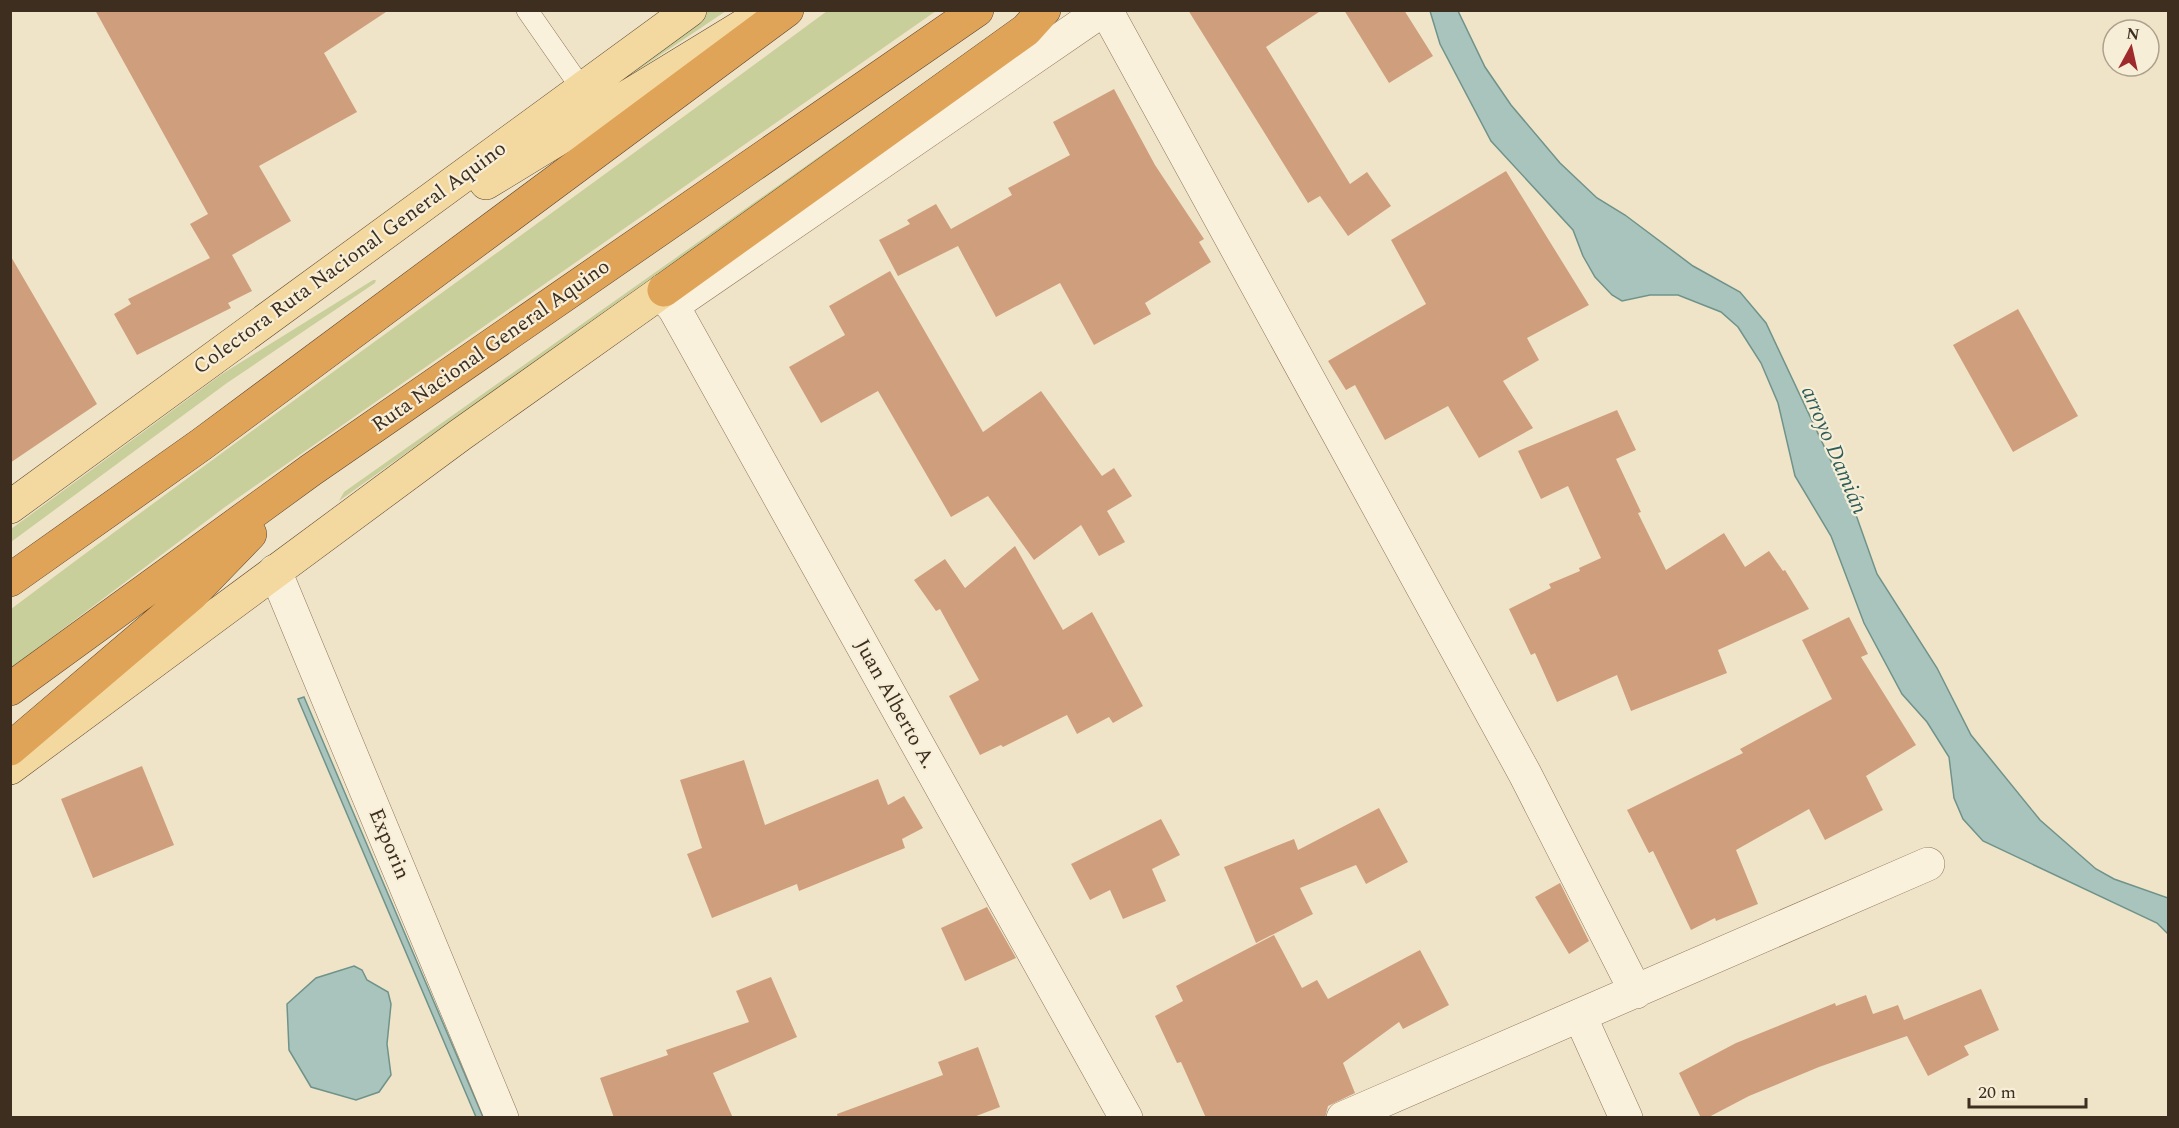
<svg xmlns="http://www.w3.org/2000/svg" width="2179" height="1128" font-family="Spectral,serif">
	<rect width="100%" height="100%" fill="#f0e4c8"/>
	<path fill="#c9cf9b" d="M 706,11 L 726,11 L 443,201 L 441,199 Z
		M 827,11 L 936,11 L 225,507 L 11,668 L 11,609 C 281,407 556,212 827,11 Z
		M 980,43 L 339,501 L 344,492 Z
		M 373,280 L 376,280 L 375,283 L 227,383 L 11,542 L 11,529 L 222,374 Z"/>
	<path fill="#a9c4bc" stroke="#6f938a" stroke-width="1.5" d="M 1430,11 L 1458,11 L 1485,67 L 1511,105 L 1560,163 L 1597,198 L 1625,215 L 1693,266 L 1740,292 L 1766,323 L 1855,512 L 1877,574 L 1937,668 L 1971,735 L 2040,820 L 2096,869 L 2114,879 L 2168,898 L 2168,934 L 2157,923 L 1983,841 L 1963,819 L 1954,798 L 1949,757 L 1927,722 L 1902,694 L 1864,623 L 1831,536 L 1795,476 L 1778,403 L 1761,363 L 1738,327 L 1721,312 L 1678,295 L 1650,295 L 1622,301 L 1612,295 L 1595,277 L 1583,256 L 1573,230 L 1491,141 L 1440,44 Z
		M 304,697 L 483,1117 L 476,1117 L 298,699 Z
		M 354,966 L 362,970 L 367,980 L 388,992 L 391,1004 L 387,1044 L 391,1075 L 379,1092 L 356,1100 L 311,1087 L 289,1050 L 287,1004 L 316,978 Z"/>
	<path fill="#cf9f7d" d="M 95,10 L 389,10 L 324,53 L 357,112 L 259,166 L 291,221 L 232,255 L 252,291 L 228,303 L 231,308 L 137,355 L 114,314 L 131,304 L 128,299 L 210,258 L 190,224 L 208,214 Z
		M 1188,10 L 1322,10 L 1266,47 L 1350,184 L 1367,172 L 1391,206 L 1348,236 L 1320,196 L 1308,203 Z
		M 1344,10 L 1404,10 L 1433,56 L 1389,83 Z
		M 1114,89 L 1155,165 L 1204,239 L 1199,242 L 1211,262 L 1145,303 L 1151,314 L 1094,345 L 1060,283 L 996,317 L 958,246 L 898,276 L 879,240 L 910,224 L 907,220 L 936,204 L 951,229 L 1012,195 L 1008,188 L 1070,155 L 1053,122 Z
		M 1506,171 L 1589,305 L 1527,338 L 1539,360 L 1503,381 L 1533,428 L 1479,458 L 1448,406 L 1385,440 L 1355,385 L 1346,390 L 1328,361 L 1426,304 L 1391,240 Z
		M 10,255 L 97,404 L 10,463 Z
		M 890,271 L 983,432 L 1041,391 L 1102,476 L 1114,468 L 1132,496 L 1107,511 L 1125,542 L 1099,556 L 1081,525 L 1034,560 L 988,496 L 951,517 L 878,391 L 821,423 L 789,367 L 845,335 L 829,306 Z
		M 2018,309 L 2078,416 L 2013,452 L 1953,345 Z
		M 1617,410 L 1636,450 L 1616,459 L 1641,512 L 1638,513 L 1666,570 L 1724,533 L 1745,567 L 1769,551 L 1783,571 L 1785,570 L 1809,609 L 1718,650 L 1727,673 L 1631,711 L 1617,675 L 1557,702 L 1535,653 L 1531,655 L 1509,609 L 1551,588 L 1549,584 L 1580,571 L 1579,568 L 1601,558 L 1568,486 L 1541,499 L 1518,451 Z
		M 1015,546 L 1063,630 L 1092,612 L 1143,706 L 1113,723 L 1109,717 L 1077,734 L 1067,715 L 1003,747 L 1001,745 L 980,755 L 949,696 L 979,680 L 940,609 L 936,611 L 914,580 L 945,559 L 965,588 Z
		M 1849,617 L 1868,654 L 1861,657 L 1916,745 L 1866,776 L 1883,810 L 1825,840 L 1809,809 L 1736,850 L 1758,904 L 1716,921 L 1715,918 L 1691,930 L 1653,851 L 1649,853 L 1627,810 L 1743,753 L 1740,749 L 1832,699 L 1802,640 Z
		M 744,760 L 765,825 L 878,779 L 888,805 L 904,796 L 923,828 L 902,839 L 905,848 L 799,891 L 797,884 L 712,918 L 687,854 L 702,848 L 680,780 Z
		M 142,766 L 174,845 L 93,878 L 61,799 Z
		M 1379,808 L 1408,862 L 1366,884 L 1356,865 L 1300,888 L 1313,914 L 1256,943 L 1224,867 L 1294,839 L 1298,850 Z
		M 1161,819 L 1180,855 L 1152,869 L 1166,901 L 1123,919 L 1110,890 L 1090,900 L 1071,864 Z
		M 1560,883 L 1589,941 L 1569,954 L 1535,897 Z
		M 987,907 L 1016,958 L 965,981 L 941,928 Z
		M 1274,935 L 1302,988 L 1317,980 L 1328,999 L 1420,950 L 1449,1005 L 1403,1029 L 1399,1022 L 1343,1063 L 1355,1093 L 1328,1106 L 1325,1118 L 1206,1118 L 1181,1062 L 1177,1063 L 1155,1016 L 1183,1001 L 1176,986 Z
		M 771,977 L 797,1037 L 713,1073 L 733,1118 L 614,1118 L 600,1078 L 668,1055 L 666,1050 L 749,1022 L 736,991 Z
		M 1981,989 L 1999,1030 L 1964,1046 L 1969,1055 L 1928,1076 L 1907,1036 L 1819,1067 L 1749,1096 L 1707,1118 L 1701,1118 L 1679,1073 L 1736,1043 L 1835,1003 L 1836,1006 L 1866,995 L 1873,1014 L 1898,1005 L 1904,1020 Z
		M 978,1047 L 1000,1107 L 971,1118 L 838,1118 L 837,1114 L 943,1075 L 938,1062 Z"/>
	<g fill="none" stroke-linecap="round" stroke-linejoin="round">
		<g stroke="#8d765c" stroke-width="22">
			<path id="lane" d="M 527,10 L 582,89"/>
		</g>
		<g stroke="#8d765c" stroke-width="34">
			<path id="street" d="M 1106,10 L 1525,774 L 1636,992
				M 664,290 L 1126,1118
				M 672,306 L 1103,10
				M 275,571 L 502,1118
				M 1580,1016 L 1626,1118
				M 1343,1118 L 1928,864"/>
		</g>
		<g stroke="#5b4430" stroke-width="34">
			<path id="primary" d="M 486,183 L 751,21
				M 10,507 L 690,10
				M 10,768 L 460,435 L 664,290"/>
		</g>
		<g stroke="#5b4430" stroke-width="34">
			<path id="highway" d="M 664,290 L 1026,30 L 1044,10
				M 10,580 L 202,444 L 787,10
				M 10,689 L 311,470 L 977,10
				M 10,749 L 191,595 L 250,534"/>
		</g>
		<use href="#lane" stroke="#faf1dc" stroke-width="21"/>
		<use href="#street" stroke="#faf1dc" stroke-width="33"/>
		<use href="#primary" stroke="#f3d9a0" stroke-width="33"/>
		<use href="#highway" stroke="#e0a458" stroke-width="33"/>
	</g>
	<g text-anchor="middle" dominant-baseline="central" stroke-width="4.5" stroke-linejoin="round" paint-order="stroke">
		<g font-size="21" fill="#3d2e20" stroke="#f7eed8">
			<text transform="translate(350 258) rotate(-36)">Colectora Ruta Nacional General Aquino</text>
			<text transform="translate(491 346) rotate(-35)">Ruta Nacional General Aquino</text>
			<text transform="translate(895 704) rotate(61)">Juan Alberto A.</text>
			<text transform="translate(389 844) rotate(67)">Exporin</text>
		</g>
		<g font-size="22" font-style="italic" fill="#2f5d5a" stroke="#f7eed8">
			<text transform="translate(1834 450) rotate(67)">arroyo Damián</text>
		</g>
	</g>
	<rect width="2179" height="1128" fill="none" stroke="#3d2e20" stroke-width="24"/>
	<g transform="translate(2131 48) rotate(8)"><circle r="28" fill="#f7eed8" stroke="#ada18e" stroke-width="1.5"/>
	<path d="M0-4.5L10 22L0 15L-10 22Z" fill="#9e2a2b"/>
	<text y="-9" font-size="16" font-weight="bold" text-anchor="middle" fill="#3d2e20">N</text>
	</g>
	<path d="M1969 1098v9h117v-9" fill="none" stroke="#3d2e20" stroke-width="3"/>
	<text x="1978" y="1098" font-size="18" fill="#3d2e20" stroke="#f7eed8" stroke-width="4.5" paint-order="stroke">20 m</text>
</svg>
